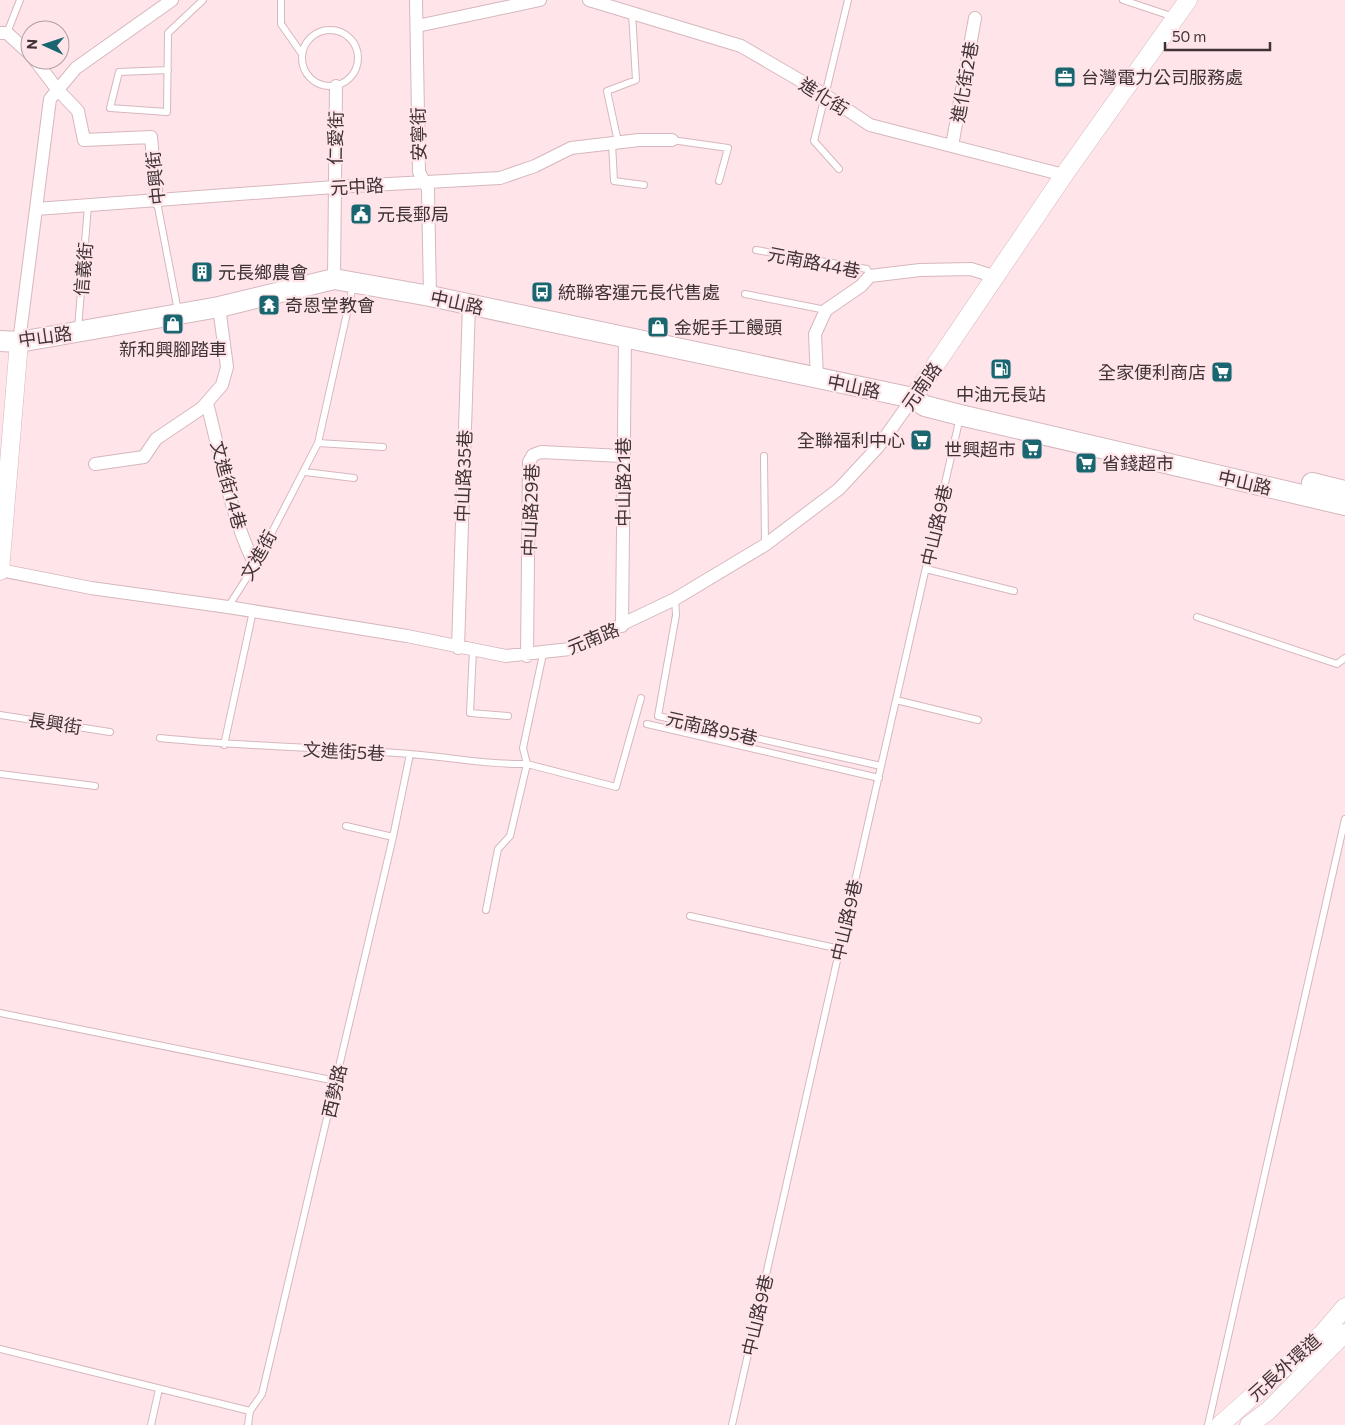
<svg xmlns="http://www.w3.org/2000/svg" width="1345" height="1425" font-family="Commissioner,'Noto Sans TC',sans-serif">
	<rect width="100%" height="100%" fill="#ffe5ea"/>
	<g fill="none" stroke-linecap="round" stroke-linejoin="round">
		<g stroke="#d6b7bd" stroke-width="8">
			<path id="lane" d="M 281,0 L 281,24 L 302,54
				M 1123,0 L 1174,17
				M302 58a28 28 0 1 1 56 0a28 28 0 1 1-56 0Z
				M 7,33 L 20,0
				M 168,70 L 119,72 L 110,108 L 167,112 L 168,33 L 203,0
				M 672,140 L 728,148 L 719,181
				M 618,142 L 607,91 L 636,80 L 632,13
				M 612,143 L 614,181 L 644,185
				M 839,169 L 814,141 L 848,0
				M 157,202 L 178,311
				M 756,250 L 867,269 L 870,276
				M 745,294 L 826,310
				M 78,328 L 88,206
				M 318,443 L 383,447
				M 764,456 L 765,545
				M 305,472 L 354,478
				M 926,569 L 1014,591
				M 675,599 L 676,615 L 658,716 L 881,766
				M 228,607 L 255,565 L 318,443 L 353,286
				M 1197,617 L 1337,664 L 1345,658
				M 473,650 L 470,713 L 508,716
				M 543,654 L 523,748 L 527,764 L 616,787 L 641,698
				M 896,700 L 978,720
				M 0,715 L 110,732
				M 647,724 L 879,778
				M 160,738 C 244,747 327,747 410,754 C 450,757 488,765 527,764 L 510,836 L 498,849 L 486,910
				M 224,745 L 253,611
				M 0,774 L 95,786
				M 346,826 L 393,837
				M 690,916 L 840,949
				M 0,1013 L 336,1081
				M 0,1349 L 250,1411
				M 151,1425 L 159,1389
				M 248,1425 L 250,1411 L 262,1394 L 393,837 L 410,754
				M 732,1425 L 960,417
				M 1208,1425 L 1345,819"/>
		</g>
		<g stroke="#d6b7bd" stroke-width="14">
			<path id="street" d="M 416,0 L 419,172 L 428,189 L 430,296
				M 589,0 L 741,46 L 825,95 L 870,125 L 1064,175
				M 417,26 L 540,0
				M 0,33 L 7,33 L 30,54
				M 35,60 L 57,89 L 78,111 L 84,140 L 151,137 L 157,202
				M 952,146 L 975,18
				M 36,209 L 334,187 L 500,178 L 535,166 L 571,148 L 639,140 L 672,140
				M 334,279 L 336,86
				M 19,342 L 50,99 L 76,68 L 172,0
				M 817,378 L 815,334 L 826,310 L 861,286 L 870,276 L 920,270 L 971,269 L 996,277
				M 207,403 C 221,457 230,515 255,565
				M 95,464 L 144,457 L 156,439 L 202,408 L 222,385 L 227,367 L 219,307
				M 0,570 L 91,588 L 228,607 L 407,636 L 506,656 L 570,649 L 675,599 L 765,545 L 839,489 L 878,447 L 913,398
				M 622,626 L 625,337
				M 458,648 L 469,304
				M 527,656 L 529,462 L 533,455 L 541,452 L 622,456"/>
		</g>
		<g stroke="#d6b7bd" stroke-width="19">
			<path id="secondary" d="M 913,398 L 1064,175 L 1188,0
				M 0,571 L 19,342
				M 1220,1425 L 1322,1334 L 1345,1307
				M 1249,1425 L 1268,1411 L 1345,1333"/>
		</g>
		<g stroke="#d6b7bd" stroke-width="22">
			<path id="primary" d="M 0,341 L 19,342 L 219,307 L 334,279 L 430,296 L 913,398 L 925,406 L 960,415 L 1345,505
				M 1312,483 L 1345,491"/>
		</g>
		<use href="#lane" stroke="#fff" stroke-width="6"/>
		<use href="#street" stroke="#fff" stroke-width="12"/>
		<use href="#secondary" stroke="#fff" stroke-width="18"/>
		<use href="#primary" stroke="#fff" stroke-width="20"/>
	</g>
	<defs>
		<g id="office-square" transform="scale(1.125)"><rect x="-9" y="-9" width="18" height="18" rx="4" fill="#196570" stroke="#ffe5ea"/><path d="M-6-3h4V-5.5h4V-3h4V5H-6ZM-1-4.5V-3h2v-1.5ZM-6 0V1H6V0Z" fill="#fff"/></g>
		<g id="civic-square" transform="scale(1.125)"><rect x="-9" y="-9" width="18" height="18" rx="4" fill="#196570" stroke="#ffe5ea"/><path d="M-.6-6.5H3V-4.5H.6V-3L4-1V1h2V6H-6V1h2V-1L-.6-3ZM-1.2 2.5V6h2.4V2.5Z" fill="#fff"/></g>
		<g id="building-square" transform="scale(1.125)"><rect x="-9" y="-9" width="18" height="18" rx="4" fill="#196570" stroke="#ffe5ea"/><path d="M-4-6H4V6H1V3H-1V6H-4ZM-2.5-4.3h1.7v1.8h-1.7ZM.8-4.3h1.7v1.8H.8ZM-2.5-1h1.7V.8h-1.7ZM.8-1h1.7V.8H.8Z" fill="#fff"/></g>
		<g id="bus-square" transform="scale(1.125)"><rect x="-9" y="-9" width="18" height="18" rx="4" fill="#196570" stroke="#ffe5ea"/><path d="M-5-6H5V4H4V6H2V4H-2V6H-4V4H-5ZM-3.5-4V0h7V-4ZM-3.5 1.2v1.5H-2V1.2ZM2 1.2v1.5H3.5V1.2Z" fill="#fff"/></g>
		<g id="temple-square" transform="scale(1.125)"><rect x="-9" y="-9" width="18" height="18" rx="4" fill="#196570" stroke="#ffe5ea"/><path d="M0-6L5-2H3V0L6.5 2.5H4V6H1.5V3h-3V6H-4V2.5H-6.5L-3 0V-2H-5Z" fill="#fff"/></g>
		<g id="shop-square" transform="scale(1.125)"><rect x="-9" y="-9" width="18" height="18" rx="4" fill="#196570" stroke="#ffe5ea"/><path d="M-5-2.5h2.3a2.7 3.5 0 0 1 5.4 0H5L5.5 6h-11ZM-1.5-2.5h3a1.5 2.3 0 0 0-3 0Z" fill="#fff"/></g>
		<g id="fuel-square" transform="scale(1.125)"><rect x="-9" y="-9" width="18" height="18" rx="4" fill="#196570" stroke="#ffe5ea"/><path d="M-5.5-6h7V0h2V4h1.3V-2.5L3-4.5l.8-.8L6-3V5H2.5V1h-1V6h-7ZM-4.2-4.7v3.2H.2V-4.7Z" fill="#fff"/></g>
		<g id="supermarket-square" transform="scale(1.125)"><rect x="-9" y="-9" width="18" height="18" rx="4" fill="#196570" stroke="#ffe5ea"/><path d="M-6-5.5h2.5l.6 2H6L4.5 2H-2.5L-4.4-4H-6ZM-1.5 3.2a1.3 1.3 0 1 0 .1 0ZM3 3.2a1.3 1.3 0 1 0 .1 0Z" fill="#fff"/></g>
	</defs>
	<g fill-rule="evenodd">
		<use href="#office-square" x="1065" y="77"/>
		<use href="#civic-square" x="361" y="214"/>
		<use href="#building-square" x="202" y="272"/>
		<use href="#bus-square" x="542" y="292"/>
		<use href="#temple-square" x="269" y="305"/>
		<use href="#shop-square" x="173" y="324"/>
		<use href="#shop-square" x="658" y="327"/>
		<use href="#fuel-square" x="1001" y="369"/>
		<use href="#supermarket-square" x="1222" y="372"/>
		<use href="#supermarket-square" x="921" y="440"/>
		<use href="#supermarket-square" x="1032" y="449"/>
		<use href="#supermarket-square" x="1086" y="463"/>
	</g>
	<g text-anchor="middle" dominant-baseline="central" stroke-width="4.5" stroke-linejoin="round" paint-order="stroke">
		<g font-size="18" fill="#3f3335" stroke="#ffe5ea" text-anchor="start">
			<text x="1081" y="77">台灣電力公司服務處</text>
			<text x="377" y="214">元長郵局</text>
			<text x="218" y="272">元長鄉農會</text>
			<text x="558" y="292">統聯客運元長代售處</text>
			<text x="285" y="305">奇恩堂教會</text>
			<text x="674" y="327">金妮手工饅頭</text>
			<text x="173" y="349" text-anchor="middle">新和興腳踏車</text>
			<text x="1206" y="372" text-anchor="end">全家便利商店</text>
			<text x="1001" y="394" text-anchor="middle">中油元長站</text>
			<text x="905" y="440" text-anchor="end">全聯福利中心</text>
			<text x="1016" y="449" text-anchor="end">世興超市</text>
			<text x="1102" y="463">省錢超市</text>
		</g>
		<g font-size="18" fill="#3f3335" stroke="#ffe5ea">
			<text transform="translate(964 82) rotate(-80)">進化街2巷</text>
			<text transform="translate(824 96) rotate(32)">進化街</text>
			<text transform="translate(418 134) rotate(-91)">安寧街</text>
			<text transform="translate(335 138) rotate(-89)">仁愛街</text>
			<text transform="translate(155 178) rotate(-96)">中興街</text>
			<text transform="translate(357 186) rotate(-3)">元中路</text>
			<text transform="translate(814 262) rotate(11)">元南路44巷</text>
			<text transform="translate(83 269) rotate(-85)">信義街</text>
			<text transform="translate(457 302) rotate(12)">中山路</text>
			<text transform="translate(45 336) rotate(-8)">中山路</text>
			<text transform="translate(854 386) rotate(12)">中山路</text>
			<text transform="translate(921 386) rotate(-55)">元南路</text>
			<text transform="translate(463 476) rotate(-88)">中山路35巷</text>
			<text transform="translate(623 482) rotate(-90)">中山路21巷</text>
			<text transform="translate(1245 482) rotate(13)">中山路</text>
			<text transform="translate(229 485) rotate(75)">文進街14巷</text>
			<text transform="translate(530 510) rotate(-88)">中山路29巷</text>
			<text transform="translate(936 525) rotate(-77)">中山路9巷</text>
			<text transform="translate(258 555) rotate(-61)">文進街</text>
			<text transform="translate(593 638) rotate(-22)">元南路</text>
			<text transform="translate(55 723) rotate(9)">長興街</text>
			<text transform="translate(712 728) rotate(13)">元南路95巷</text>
			<text transform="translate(344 751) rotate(3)">文進街5巷</text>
			<text transform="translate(846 920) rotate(-77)">中山路9巷</text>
			<text transform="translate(334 1091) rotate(-77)">西勢路</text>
			<text transform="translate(757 1315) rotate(-77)">中山路9巷</text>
			<text transform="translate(1284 1367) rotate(-42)">元長外環道</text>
		</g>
	</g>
	<g transform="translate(45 45) rotate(273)"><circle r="24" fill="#ffe5ea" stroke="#b29ea2"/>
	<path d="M0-4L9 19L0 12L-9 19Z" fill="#196570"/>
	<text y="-8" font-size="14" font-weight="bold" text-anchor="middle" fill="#3f3335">N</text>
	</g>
	<path d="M1165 42v8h105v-8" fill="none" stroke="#3f3335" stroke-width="2.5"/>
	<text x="1172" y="42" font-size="15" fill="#3f3335" stroke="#ffe5ea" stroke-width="4" paint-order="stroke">50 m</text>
</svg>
